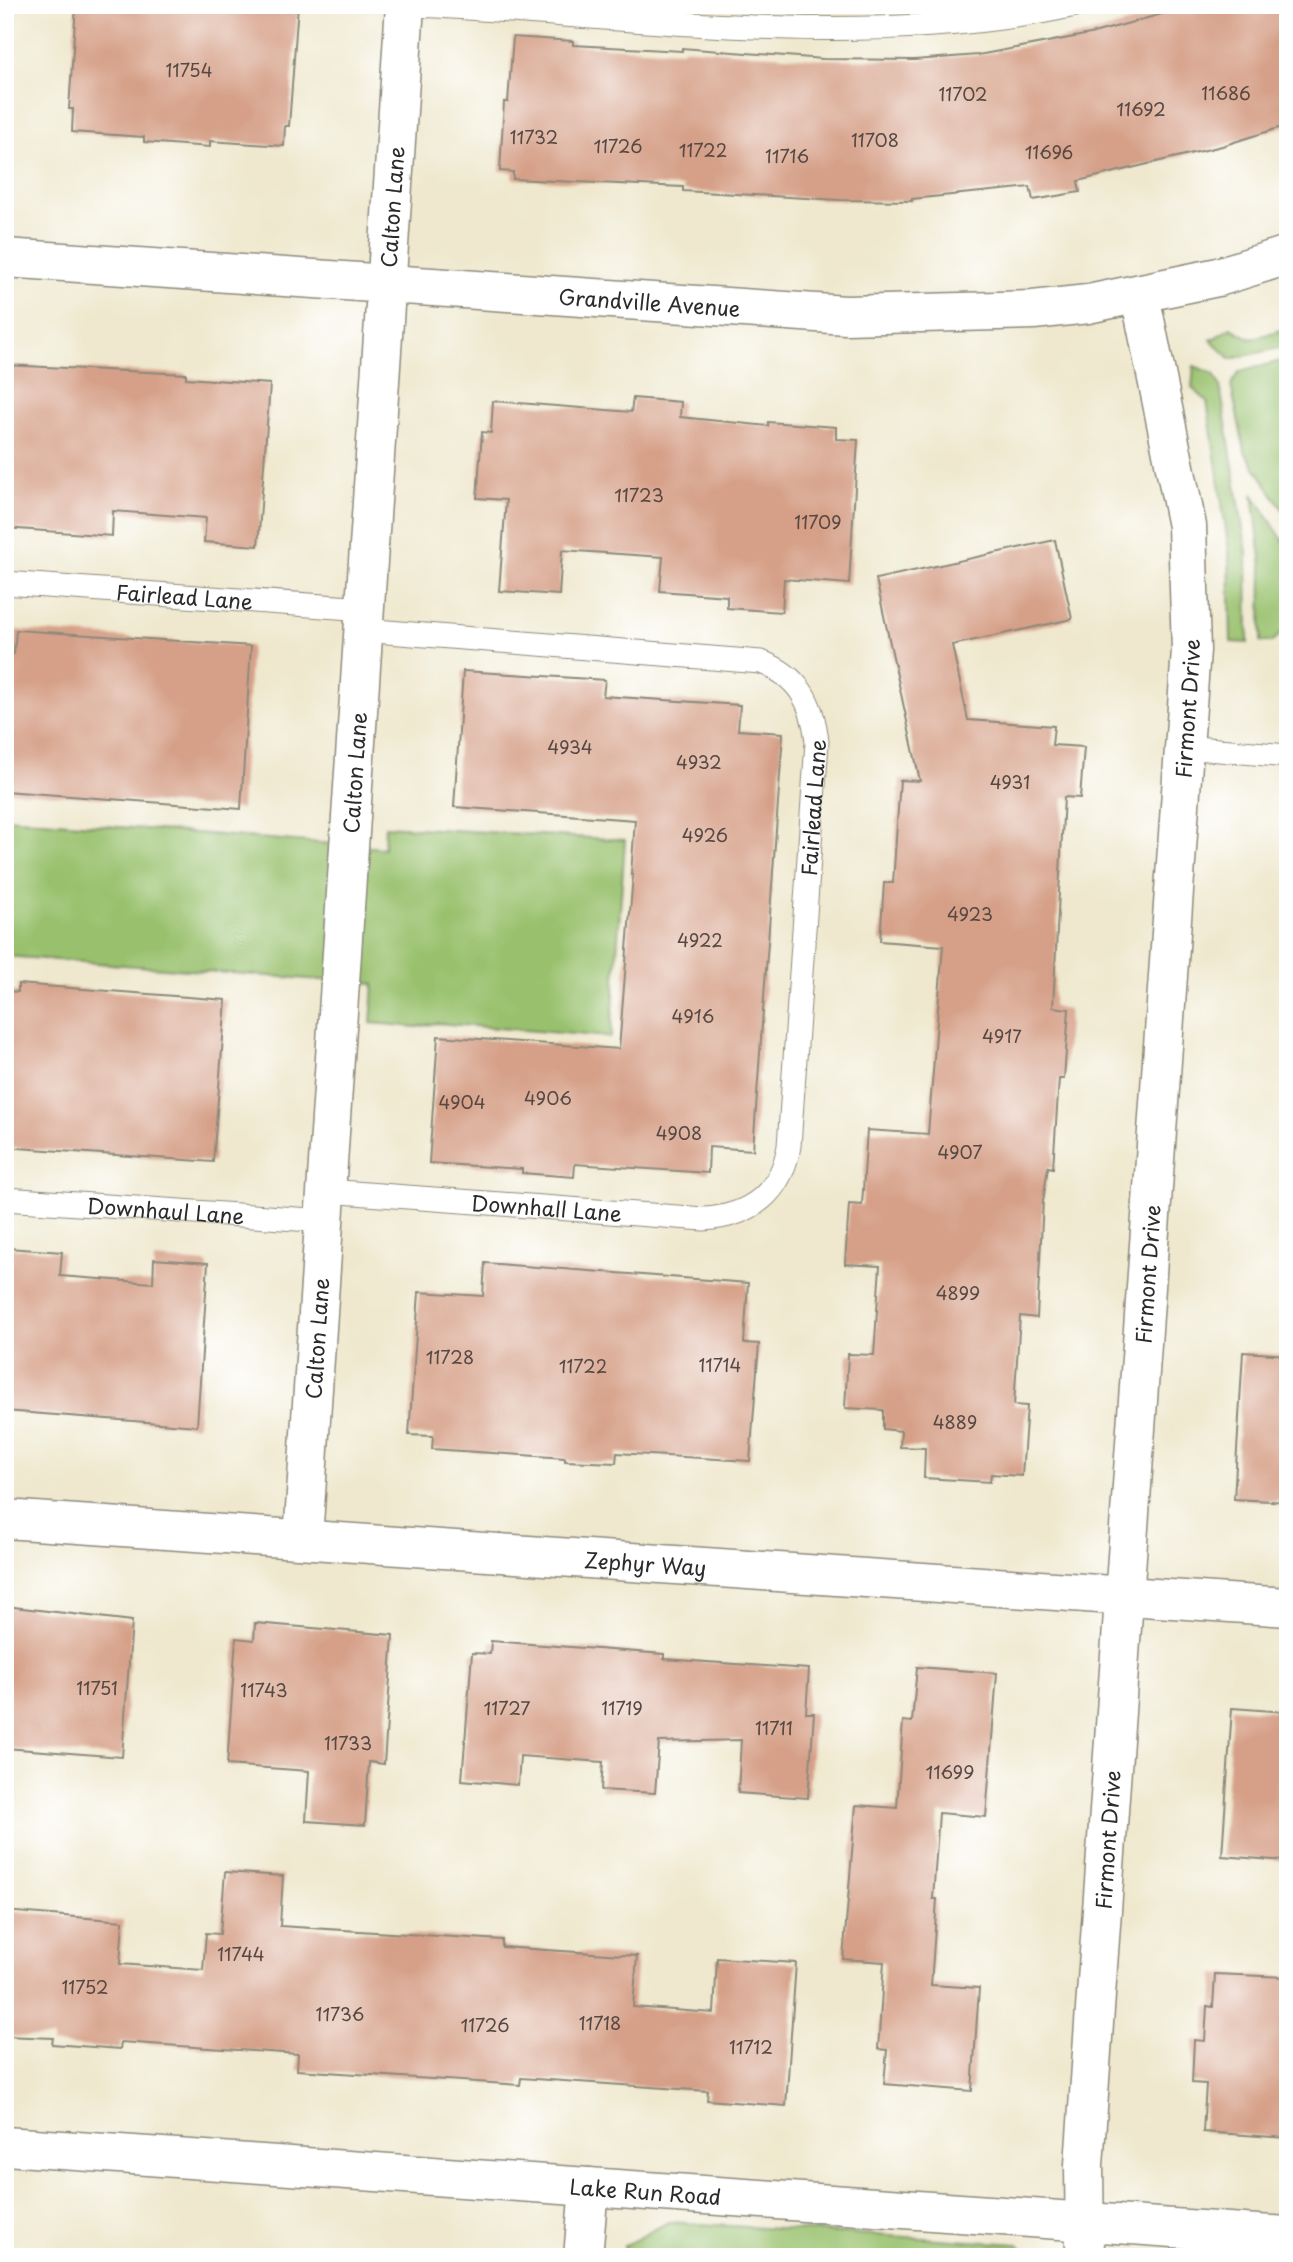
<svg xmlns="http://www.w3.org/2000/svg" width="1293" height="2262" font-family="'Playpen Sans',sans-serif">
	<rect width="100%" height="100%" fill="#fff"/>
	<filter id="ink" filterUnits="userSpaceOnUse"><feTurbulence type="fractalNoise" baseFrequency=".0143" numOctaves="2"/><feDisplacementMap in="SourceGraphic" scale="14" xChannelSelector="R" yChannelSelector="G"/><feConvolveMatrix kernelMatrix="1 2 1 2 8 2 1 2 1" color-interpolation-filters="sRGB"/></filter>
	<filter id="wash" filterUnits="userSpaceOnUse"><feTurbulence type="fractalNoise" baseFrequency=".00686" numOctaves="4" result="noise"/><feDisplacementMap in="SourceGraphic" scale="28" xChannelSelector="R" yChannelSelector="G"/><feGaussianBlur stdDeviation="1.57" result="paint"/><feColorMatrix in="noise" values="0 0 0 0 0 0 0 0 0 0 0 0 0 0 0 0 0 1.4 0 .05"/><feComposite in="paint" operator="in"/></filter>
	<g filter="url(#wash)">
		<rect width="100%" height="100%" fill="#efe8ce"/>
		<path fill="#99c16d" stroke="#62764c" stroke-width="2" d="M 1231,328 L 1251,339 L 1288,328 L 1288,346 L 1231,359 L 1211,340 Z
			M 1288,359 L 1288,517 L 1245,452 L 1231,385 L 1239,372 Z
			M 1194,366 L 1214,374 L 1220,386 L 1247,553 L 1248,643 L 1231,642 L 1229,551 L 1207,401 L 1192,388 Z
			M 1253,494 L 1288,548 L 1288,627 L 1272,642 L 1261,642 L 1262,567 Z
			M 5,818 L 384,848 L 385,826 L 625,840 L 611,1037 L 436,1023 L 417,1027 L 371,1023 L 374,984 L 5,956 Z
			M 668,2222 L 1018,2244 L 1032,2257 L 624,2257 L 624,2246 Z"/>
		<g id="blocks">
			<path fill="#d6a088" d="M 76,5 L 298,5 L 289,126 L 285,126 L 284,146 L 210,141 L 210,147 L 144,142 L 144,137 L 72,132 L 73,109 L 69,109 Z
				M 1194,5 L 1288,5 L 1288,125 L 1222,146 L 1078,181 L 1080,192 L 1033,200 L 1030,187 L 912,199 L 912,201 L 840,200 L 683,191 L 683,187 L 513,179 L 513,172 L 500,171 L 504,102 L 508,102 L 513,37 L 573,41 L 573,45 L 682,51 L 682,48 L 823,59 L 914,60 L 978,55 L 1090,34 Z
				M 5,365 L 186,374 L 186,378 L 270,384 L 258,546 L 204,542 L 206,518 L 113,511 L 112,536 L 5,528 Z
				M 633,398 L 681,402 L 680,417 L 768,426 L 768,422 L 836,427 L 836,439 L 858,440 L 849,584 L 784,579 L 782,612 L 727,608 L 727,596 L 660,591 L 663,557 L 562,550 L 559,595 L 499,591 L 506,500 L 477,498 L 482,432 L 491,433 L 493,401 L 631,412 Z
				M 1055,540 L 1072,619 L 952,645 L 968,720 L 1054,726 L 1052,745 L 1084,747 L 1080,798 L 1064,797 L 1053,1007 L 1069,1009 L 1064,1079 L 1059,1079 L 1053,1168 L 1048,1167 L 1043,1201 L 1037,1318 L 1020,1316 L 1014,1405 L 1027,1406 L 1022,1476 L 991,1474 L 990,1482 L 924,1478 L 925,1448 L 900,1447 L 901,1431 L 883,1429 L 883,1410 L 845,1408 L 848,1354 L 874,1355 L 880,1266 L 845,1264 L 849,1204 L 862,1205 L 867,1130 L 928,1134 L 943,946 L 880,941 L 884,883 L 893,883 L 900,780 L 920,781 L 876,579 Z
				M 16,630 L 251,646 L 241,809 L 5,791 L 5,653 L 14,654 Z
				M 463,671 L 605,680 L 603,696 L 740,705 L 738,730 L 783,733 L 753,1150 L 709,1147 L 708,1173 L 575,1164 L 574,1177 L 522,1173 L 522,1169 L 429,1163 L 438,1036 L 619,1049 L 633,875 L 631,875 L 635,820 L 454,807 Z
				M 18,984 L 226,1000 L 213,1162 L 5,1147 L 5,991 L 18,992 Z
				M 8,1248 L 62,1252 L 60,1276 L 153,1283 L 154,1259 L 208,1263 L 197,1426 L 5,1411 Z
				M 485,1263 L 748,1283 L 744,1343 L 759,1344 L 750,1461 L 617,1453 L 616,1463 L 565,1461 L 565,1458 L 432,1449 L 433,1436 L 409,1435 L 419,1292 L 483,1296 Z
				M 1243,1352 L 1288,1355 L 1288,1502 L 1234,1499 Z
				M 5,1606 L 132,1621 L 122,1757 L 5,1748 Z
				M 255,1623 L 393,1635 L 384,1764 L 369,1762 L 365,1825 L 306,1821 L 309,1771 L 227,1765 L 236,1638 L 254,1640 Z
				M 491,1641 L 664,1654 L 664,1659 L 809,1669 L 806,1713 L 814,1713 L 808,1798 L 738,1793 L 741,1740 L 659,1742 L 655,1793 L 601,1790 L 603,1762 L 520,1756 L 518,1785 L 462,1780 L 472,1653 L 490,1654 Z
				M 917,1667 L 997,1673 L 986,1817 L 939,1813 L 933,1899 L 937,1899 L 931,1985 L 979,1988 L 972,2091 L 884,2084 L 887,2050 L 878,2049 L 884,1962 L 843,1959 L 856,1805 L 897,1808 L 903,1721 L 912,1722 Z
				M 1232,1708 L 1288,1712 L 1288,1861 L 1222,1856 Z
				M 225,1872 L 283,1876 L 280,1926 L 502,1940 L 502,1947 L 637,1956 L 633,2007 L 714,2013 L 717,1958 L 796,1963 L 786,2106 L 707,2100 L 708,2091 L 521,2078 L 520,2085 L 297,2070 L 298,2054 L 121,2042 L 120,2049 L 52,2044 L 53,2038 L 5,2036 L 5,1911 L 123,1921 L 120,1964 L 203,1970 L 206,1933 L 220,1934 Z
				M 1215,1974 L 1288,1977 L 1288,2138 L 1203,2132 L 1206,2084 L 1192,2083 L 1194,2040 L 1205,2041 L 1207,2006 L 1213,2007 Z"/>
		</g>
	</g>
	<g filter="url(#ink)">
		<use href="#blocks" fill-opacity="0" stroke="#8d8a7c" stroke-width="2"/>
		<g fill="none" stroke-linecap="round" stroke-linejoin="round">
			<g stroke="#8d8a7c" stroke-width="25">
				<g id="service">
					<path d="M 417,5 C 631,16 865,52 1075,5"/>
					<path id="s1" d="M 5,583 L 365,609"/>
					<path d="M 1184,747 L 1288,756"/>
					<path id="s2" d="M 327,1191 L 704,1219 C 751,1216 781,1193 789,1146 L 817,742 C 813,703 799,676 761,662 L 363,630"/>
					<path id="s3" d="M 5,1199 L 325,1221"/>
				</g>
			</g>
			<g stroke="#8d8a7c" stroke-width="41">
				<g id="minor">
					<path id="s4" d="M 5,1519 L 1288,1607"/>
					<path id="s5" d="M 303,1539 L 405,5"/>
					<path id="s6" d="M 5,2146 L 1288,2236"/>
					<path d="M 583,2257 L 589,2187"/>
					<path id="s7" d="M 1085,2257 L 1084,2165 L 1191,650 L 1187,526 L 1140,295"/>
				</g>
			</g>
			<g stroke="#8d8a7c" stroke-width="41">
				<g id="tertiary">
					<path id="s8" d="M 5,258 L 846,315 L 1033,310 L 1088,304 L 1218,277 L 1288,255"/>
				</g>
			</g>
			<use href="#service" stroke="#fff" stroke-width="23"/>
			<use href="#minor" stroke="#fff" stroke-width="38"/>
			<use href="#tertiary" stroke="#fff" stroke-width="38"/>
		</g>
	</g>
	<g text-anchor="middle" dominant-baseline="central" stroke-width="7" stroke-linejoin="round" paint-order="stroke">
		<g font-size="18" fill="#564842">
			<text x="189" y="69">11754</text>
			<text x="1226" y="92">11686</text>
			<text x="963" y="93">11702</text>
			<text x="1141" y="108">11692</text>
			<text x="534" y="136">11732</text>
			<text x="875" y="139">11708</text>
			<text x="618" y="145">11726</text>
			<text x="703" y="149">11722</text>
			<text x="1049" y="151">11696</text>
			<text x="787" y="155">11716</text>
			<text x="639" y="494">11723</text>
			<text x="818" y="521">11709</text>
			<text x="570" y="746">4934</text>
			<text x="699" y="761">4932</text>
			<text x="1010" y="781">4931</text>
			<text x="705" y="834">4926</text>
			<text x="970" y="913">4923</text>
			<text x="700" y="939">4922</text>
			<text x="693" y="1015">4916</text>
			<text x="1002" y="1035">4917</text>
			<text x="548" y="1097">4906</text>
			<text x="462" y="1101">4904</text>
			<text x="679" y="1132">4908</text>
			<text x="960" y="1151">4907</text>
			<text x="958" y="1292">4899</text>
			<text x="450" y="1356">11728</text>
			<text x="720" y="1364">11714</text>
			<text x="583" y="1365">11722</text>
			<text x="955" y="1421">4889</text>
			<text x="97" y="1687">11751</text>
			<text x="264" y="1689">11743</text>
			<text x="507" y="1707">11727</text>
			<text x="622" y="1707">11719</text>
			<text x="774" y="1727">11711</text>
			<text x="348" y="1742">11733</text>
			<text x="950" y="1771">11699</text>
			<text x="241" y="1953">11744</text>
			<text x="85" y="1986">11752</text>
			<text x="340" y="2013">11736</text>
			<text x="600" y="2022">11718</text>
			<text x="485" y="2024">11726</text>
			<text x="751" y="2046">11712</text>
		</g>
		<g font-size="21" fill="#2b2b2b" stroke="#fff">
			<text stroke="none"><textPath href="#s5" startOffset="1335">Calton Lane</textPath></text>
			<text stroke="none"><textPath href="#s8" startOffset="646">Grandville Avenue</textPath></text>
			<text stroke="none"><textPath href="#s1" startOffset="180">Fairlead Lane</textPath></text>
			<text stroke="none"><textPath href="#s7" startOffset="1552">Firmont Drive</textPath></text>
			<text stroke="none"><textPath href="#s5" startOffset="768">Calton Lane</textPath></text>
			<text stroke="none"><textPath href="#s2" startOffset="840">Fairlead Lane</textPath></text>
			<text stroke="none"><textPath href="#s2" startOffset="220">Downhall Lane</textPath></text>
			<text stroke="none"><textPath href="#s3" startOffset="161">Downhaul Lane</textPath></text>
			<text stroke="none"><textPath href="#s7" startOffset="985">Firmont Drive</textPath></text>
			<text stroke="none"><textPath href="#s5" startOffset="201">Calton Lane</textPath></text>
			<text stroke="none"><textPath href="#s4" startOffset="642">Zephyr Way</textPath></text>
			<text stroke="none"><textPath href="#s7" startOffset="418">Firmont Drive</textPath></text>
			<text stroke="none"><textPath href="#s6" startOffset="642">Lake Run Road</textPath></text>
		</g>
	</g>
	<rect width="1293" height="2262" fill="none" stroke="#fff" stroke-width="28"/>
</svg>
